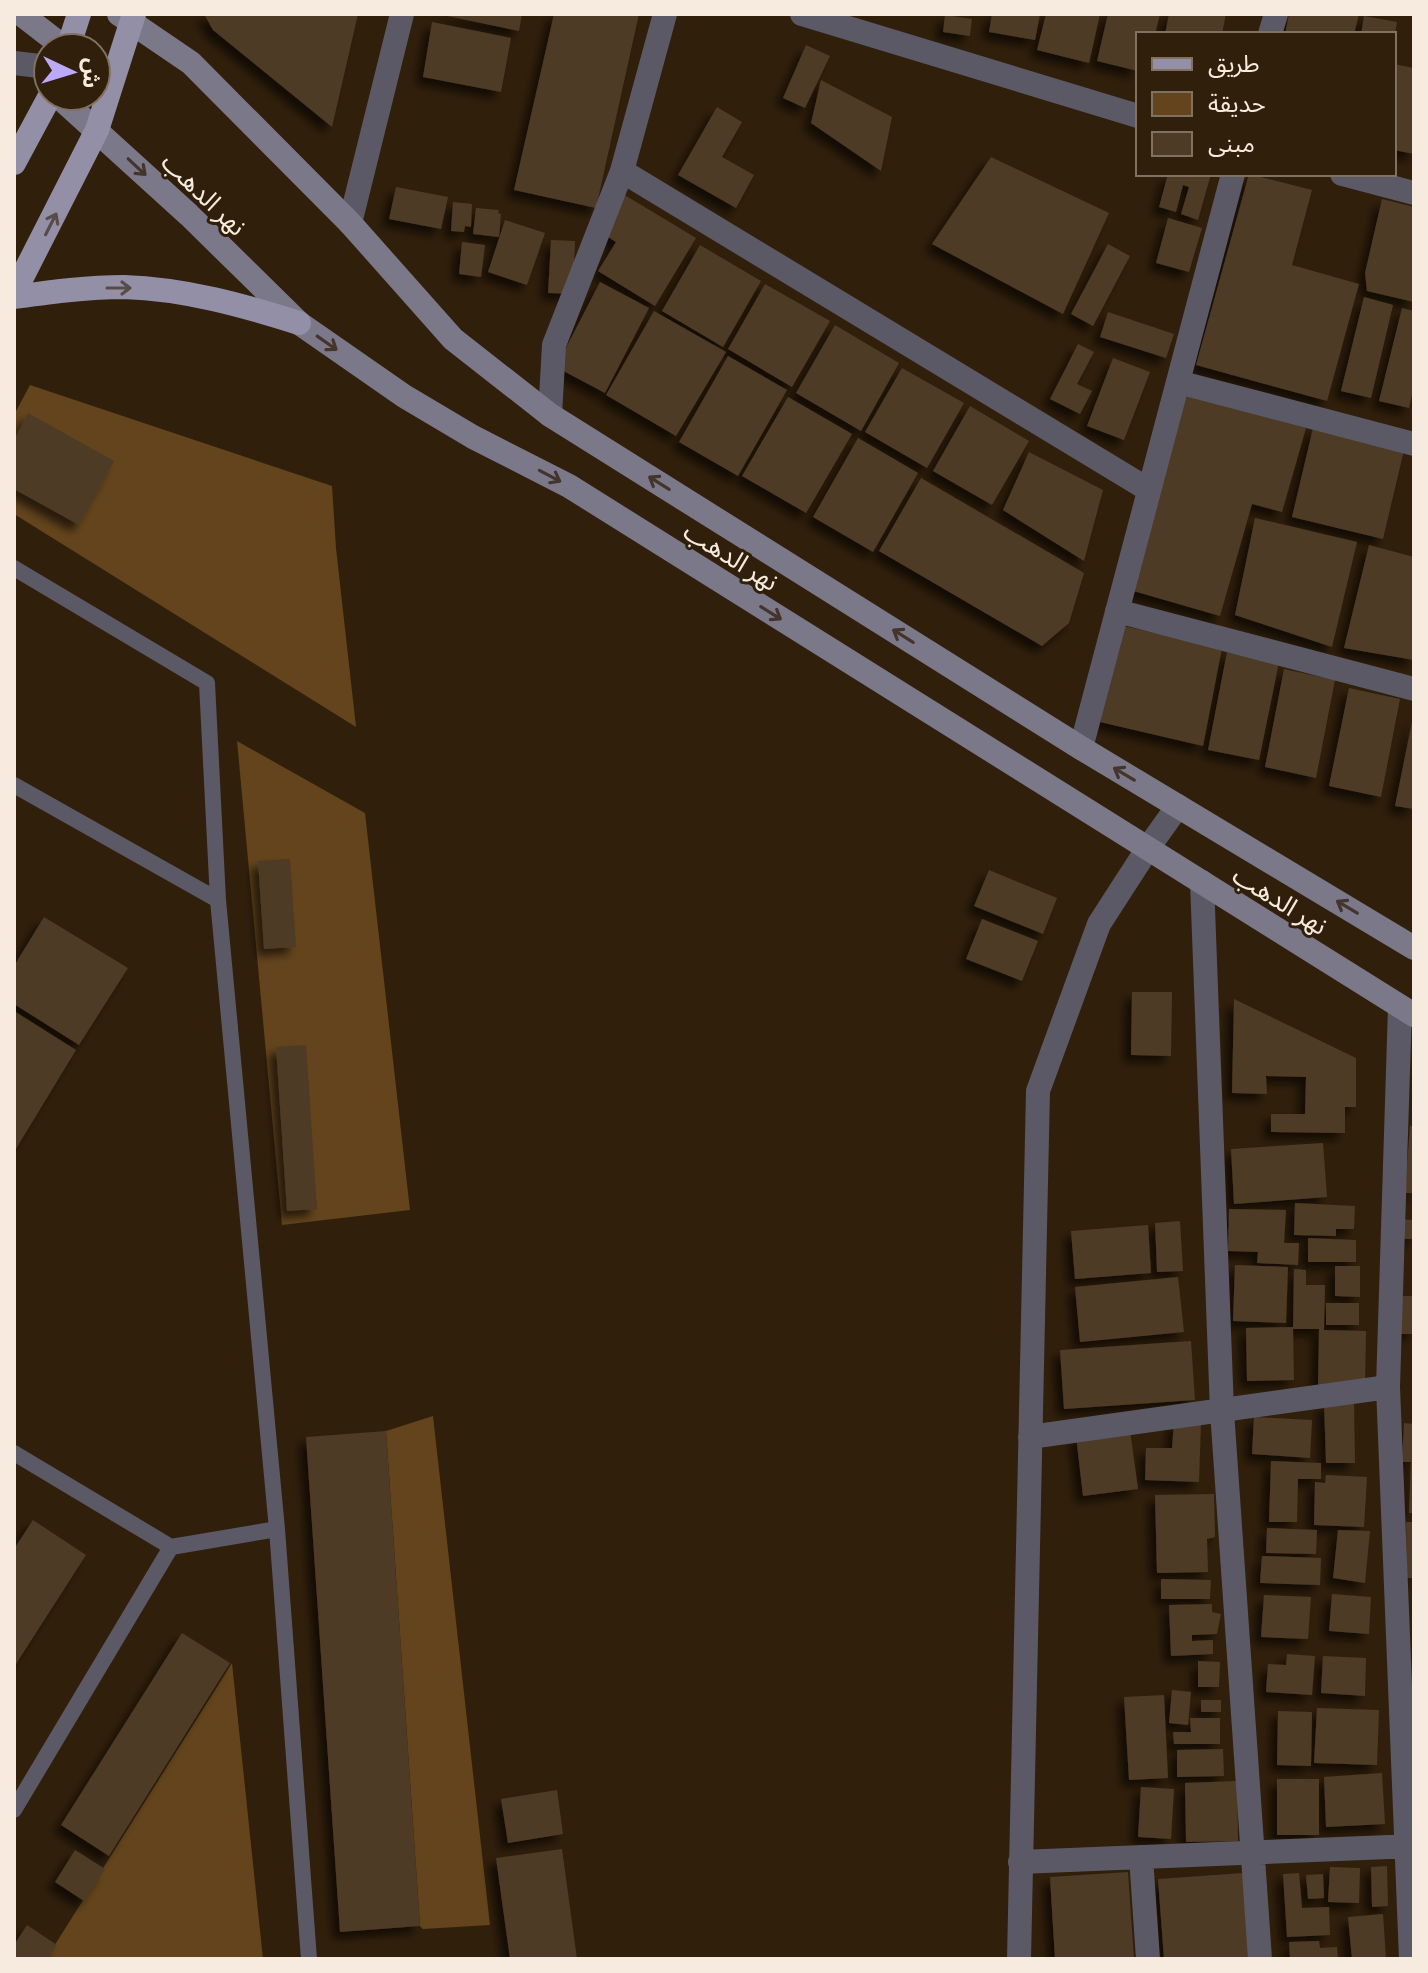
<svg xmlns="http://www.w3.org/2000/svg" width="1428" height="1973" font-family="Barlow,'Noto Sans Arabic',sans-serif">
	<defs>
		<filter id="shadow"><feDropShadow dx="-7" dy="7" stdDeviation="4" flood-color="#0009"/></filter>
	</defs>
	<rect width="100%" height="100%" fill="#301f0b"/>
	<path fill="#63441c" d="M 30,385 L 332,486 L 336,548 L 356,727 L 14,514 L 14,415 Z
		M 237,741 L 365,813 L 410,1210 L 282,1225 Z
		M 433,1416 L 490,1925 L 423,1929 L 420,1926 L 386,1431 Z
		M 232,1663 L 263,1959 L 46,1959 Z"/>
	<path fill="#4d3b26" filter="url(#shadow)" d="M 204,14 L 358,14 L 332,127 L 213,30 Z
		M 438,14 L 522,14 L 519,31 Z
		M 554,14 L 639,14 L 596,208 L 514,190 Z
		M 992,14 L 1040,14 L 1035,40 L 989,32 Z
		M 1046,14 L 1100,14 L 1089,63 L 1037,50 Z
		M 1108,14 L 1160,14 L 1155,34 L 1138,34 L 1138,71 L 1097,61 Z
		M 1169,14 L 1226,14 L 1222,34 L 1165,34 Z
		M 1289,14 L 1359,14 L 1354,34 L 1285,34 Z
		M 945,15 L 972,19 L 970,36 L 943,32 Z
		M 1364,16 L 1397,22 L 1395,34 L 1361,34 Z
		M 432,22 L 511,38 L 501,92 L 423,77 Z
		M 806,45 L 830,56 L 805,108 L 783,98 Z
		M 1394,64 L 1414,68 L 1414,154 L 1394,150 Z
		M 821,80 L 892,117 L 881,171 L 811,123 Z
		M 717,107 L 742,122 L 722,157 L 754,175 L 736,208 L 678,175 Z
		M 991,157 L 1109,213 L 1063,314 L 932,244 Z
		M 1168,174 L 1211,174 L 1198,220 L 1181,214 L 1189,187 L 1183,185 L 1176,212 L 1159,207 Z
		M 1249,174 L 1312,190 L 1292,265 L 1359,284 L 1327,401 L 1196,365 Z
		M 396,187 L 448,197 L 441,229 L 389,219 Z
		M 623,194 L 696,238 L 655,306 L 598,271 L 616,242 L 600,232 Z
		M 1382,199 L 1414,207 L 1414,302 L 1367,291 L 1365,273 Z
		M 453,202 L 472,204 L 471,227 L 465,226 L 464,232 L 451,231 Z
		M 476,208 L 499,210 L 498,213 L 501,214 L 499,237 L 473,234 Z
		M 1168,218 L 1202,228 L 1189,272 L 1156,263 Z
		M 505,220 L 545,233 L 527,285 L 488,272 Z
		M 551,240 L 575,241 L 573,294 L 548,293 Z
		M 462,242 L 485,245 L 481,277 L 459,274 Z
		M 1108,244 L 1130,256 L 1093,326 L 1071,314 Z
		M 700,245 L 761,281 L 723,347 L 662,311 Z
		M 600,282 L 649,308 L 605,393 L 556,367 Z
		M 765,284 L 830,321 L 792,387 L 728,349 Z
		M 1364,297 L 1393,305 L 1371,398 L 1341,391 Z
		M 1402,308 L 1414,311 L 1414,386 L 1409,408 L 1379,401 Z
		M 654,311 L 726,352 L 676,436 L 606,395 Z
		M 1108,312 L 1174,334 L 1166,358 L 1100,337 Z
		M 835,325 L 899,363 L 861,431 L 796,393 Z
		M 1078,344 L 1094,352 L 1077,384 L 1092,391 L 1080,414 L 1050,399 Z
		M 728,356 L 787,390 L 738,476 L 679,442 Z
		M 1113,358 L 1150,372 L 1124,440 L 1087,426 Z
		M 902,368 L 964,403 L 927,468 L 865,432 Z
		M 1185,394 L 1306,428 L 1282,512 L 1252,504 L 1220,616 L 1130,590 Z
		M 788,397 L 852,434 L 806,513 L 742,476 Z
		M 970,406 L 1029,441 L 992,505 L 933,471 Z
		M 28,413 L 114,461 L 79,525 L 14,489 L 14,440 Z
		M 1313,428 L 1404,450 L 1383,539 L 1292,517 Z
		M 858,438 L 918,473 L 873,552 L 813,517 Z
		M 1029,452 L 1103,490 L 1084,561 L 1003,510 Z
		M 921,478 L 1084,573 L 1069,623 L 1042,646 L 879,551 Z
		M 1255,518 L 1357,542 L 1332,647 L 1235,615 Z
		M 1369,545 L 1414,557 L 1414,660 L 1344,648 Z
		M 1119,625 L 1222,648 L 1203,746 L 1100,722 Z
		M 1227,652 L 1279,662 L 1259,760 L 1208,750 Z
		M 1284,669 L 1335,680 L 1316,778 L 1265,767 Z
		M 1349,688 L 1400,699 L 1381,797 L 1329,786 Z
		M 1413,717 L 1414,717 L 1414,809 L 1395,806 Z
		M 290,859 L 296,947 L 264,949 L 258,861 Z
		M 989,870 L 1057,898 L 1043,934 L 974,906 Z
		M 44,917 L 128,968 L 79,1045 L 14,1004 L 14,966 Z
		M 982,919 L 1038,941 L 1022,981 L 966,959 Z
		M 1132,992 L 1172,992 L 1171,1056 L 1131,1055 Z
		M 1234,999 L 1356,1058 L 1356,1107 L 1345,1107 L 1345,1133 L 1271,1132 L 1271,1114 L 1305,1114 L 1306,1077 L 1266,1076 L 1267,1094 L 1232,1093 Z
		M 14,1011 L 76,1050 L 14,1152 Z
		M 306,1045 L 317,1209 L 287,1211 L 276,1047 Z
		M 1410,1125 L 1414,1128 L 1414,1193 L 1405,1193 Z
		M 1323,1143 L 1327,1197 L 1234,1204 L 1231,1149 Z
		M 1295,1203 L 1355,1206 L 1354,1229 L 1336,1229 L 1336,1236 L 1294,1235 Z
		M 1229,1209 L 1286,1210 L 1284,1243 L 1299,1243 L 1298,1265 L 1257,1263 L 1258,1252 L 1228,1251 Z
		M 1397,1219 L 1414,1220 L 1414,1239 L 1396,1239 Z
		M 1180,1221 L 1183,1271 L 1157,1272 L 1155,1223 Z
		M 1148,1225 L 1151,1273 L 1075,1279 L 1071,1231 Z
		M 1308,1238 L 1356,1240 L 1356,1262 L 1308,1262 Z
		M 1235,1265 L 1288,1267 L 1286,1323 L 1233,1321 Z
		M 1335,1266 L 1360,1266 L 1360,1297 L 1335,1296 Z
		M 1294,1269 L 1306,1270 L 1306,1285 L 1325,1285 L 1324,1330 L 1366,1331 L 1365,1387 L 1318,1386 L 1319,1329 L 1293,1329 Z
		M 1178,1277 L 1184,1332 L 1080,1342 L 1075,1287 Z
		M 1399,1296 L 1414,1296 L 1414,1334 L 1398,1334 Z
		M 1326,1303 L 1359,1303 L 1359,1325 L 1326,1325 Z
		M 1293,1327 L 1294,1380 L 1247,1381 L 1246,1328 Z
		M 1191,1341 L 1195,1400 L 1064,1409 L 1060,1350 Z
		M 1354,1402 L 1355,1463 L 1326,1463 L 1324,1403 Z
		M 1254,1417 L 1312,1420 L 1310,1458 L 1252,1454 Z
		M 1174,1422 L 1201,1423 L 1199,1482 L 1145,1480 L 1146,1448 L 1172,1448 Z
		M 1404,1423 L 1414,1424 L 1414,1513 L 1409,1513 L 1411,1462 L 1402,1462 Z
		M 1130,1430 L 1138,1489 L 1083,1496 L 1076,1436 Z
		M 386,1431 L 420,1926 L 340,1932 L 306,1437 Z
		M 1271,1461 L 1321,1463 L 1321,1479 L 1298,1479 L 1297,1522 L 1269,1522 Z
		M 1326,1475 L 1367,1477 L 1364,1527 L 1314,1525 L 1315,1482 L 1325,1483 Z
		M 1214,1494 L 1215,1537 L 1207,1539 L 1208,1572 L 1157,1573 L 1155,1495 Z
		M 33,1520 L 86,1555 L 14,1667 L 14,1549 Z
		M 1406,1522 L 1414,1522 L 1414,1578 L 1407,1578 Z
		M 1267,1528 L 1317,1530 L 1316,1554 L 1266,1553 Z
		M 1338,1530 L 1370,1531 L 1365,1583 L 1333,1578 Z
		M 1262,1556 L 1321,1558 L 1320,1585 L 1260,1583 Z
		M 1161,1579 L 1211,1580 L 1210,1599 L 1161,1599 Z
		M 1332,1594 L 1371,1597 L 1369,1634 L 1329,1631 Z
		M 1264,1595 L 1311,1597 L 1308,1639 L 1261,1637 Z
		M 1212,1604 L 1212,1612 L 1221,1614 L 1217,1634 L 1192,1635 L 1192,1641 L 1213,1640 L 1213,1654 L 1171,1656 L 1169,1605 Z
		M 182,1633 L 230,1663 L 109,1856 L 61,1825 Z
		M 1287,1654 L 1315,1656 L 1312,1695 L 1266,1692 L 1268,1664 L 1286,1665 Z
		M 1323,1656 L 1366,1658 L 1365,1696 L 1321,1693 Z
		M 1198,1661 L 1220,1662 L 1219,1687 L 1198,1687 Z
		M 1172,1690 L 1191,1692 L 1188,1725 L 1169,1723 Z
		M 1164,1695 L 1168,1778 L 1129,1780 L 1124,1697 Z
		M 1201,1700 L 1221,1700 L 1221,1712 L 1201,1712 Z
		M 1317,1708 L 1379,1710 L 1377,1765 L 1314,1763 Z
		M 1278,1711 L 1312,1712 L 1311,1766 L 1277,1765 Z
		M 1190,1718 L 1220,1718 L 1220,1744 L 1174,1744 L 1173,1732 L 1191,1732 Z
		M 1223,1749 L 1224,1776 L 1177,1777 L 1177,1750 Z
		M 1382,1773 L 1385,1824 L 1326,1827 L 1324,1777 Z
		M 1277,1779 L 1319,1779 L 1319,1835 L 1277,1835 Z
		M 1237,1781 L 1238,1841 L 1186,1842 L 1185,1783 Z
		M 1141,1787 L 1174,1789 L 1171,1839 L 1138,1837 Z
		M 557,1790 L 563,1834 L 508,1843 L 501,1799 Z
		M 562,1849 L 577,1959 L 510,1959 L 496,1858 Z
		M 75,1850 L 105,1869 L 84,1901 L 55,1882 Z
		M 1387,1866 L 1388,1906 L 1372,1907 L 1371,1867 Z
		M 1330,1867 L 1360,1868 L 1359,1903 L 1328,1902 Z
		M 1128,1872 L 1134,1959 L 1055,1959 L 1050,1877 Z
		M 1243,1873 L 1249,1959 L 1164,1959 L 1158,1879 Z
		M 1299,1873 L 1302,1908 L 1329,1907 L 1330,1935 L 1287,1937 L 1283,1874 Z
		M 1323,1874 L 1324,1898 L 1308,1899 L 1306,1875 Z
		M 1383,1914 L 1386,1959 L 1352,1959 L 1348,1917 Z
		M 27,1925 L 57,1945 L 48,1959 L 14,1959 L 14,1945 Z
		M 1319,1941 L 1320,1948 L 1337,1947 L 1338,1959 L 1290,1959 L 1289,1942 Z"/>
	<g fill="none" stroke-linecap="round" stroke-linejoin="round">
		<path stroke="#5b5965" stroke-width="16" d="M 14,568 L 207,683 L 218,900
			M 14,785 L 218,900 L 277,1529 L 309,1959
			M 14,1453 L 171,1547
			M 14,1810 L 171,1547 L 277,1529"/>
		<path stroke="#5b5965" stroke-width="24" d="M 802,14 L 1138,116
			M 1270,34 L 1276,14
			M 14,63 L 48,67
			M 622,171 L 1149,490
			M 1342,174 L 1414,193
			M 350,223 L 402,14
			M 1178,382 L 1414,444
			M 550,415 L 554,345 L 622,171 L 665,14
			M 1117,611 L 1414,689
			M 1081,748 L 1233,174
			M 1202,882 L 1222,1411 L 1260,1959
			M 1400,1007 L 1388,1387 L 1411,1959
			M 1030,1437 L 1388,1387
			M 1141,1857 L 1148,1959
			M 1020,1862 L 1414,1846
			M 1019,1959 L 1038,1091 L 1099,924 L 1148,848 L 1178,806"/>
		<path stroke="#7b788a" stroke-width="24" d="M 21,14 L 65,48
			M 119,14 L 191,63 L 350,223 L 453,339 L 550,415 L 1081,748 L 1414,948
			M 58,96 L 189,215 L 299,323 L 404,396 L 473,437 L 569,486 L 1414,1015"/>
		<path stroke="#938fa7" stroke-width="24" d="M 68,48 L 79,14
			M 14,163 L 50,96
			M 14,293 L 97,130 L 134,14
			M 14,297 C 51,292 87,287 124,287 C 185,289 242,305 299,323"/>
	</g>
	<defs><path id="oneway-shaft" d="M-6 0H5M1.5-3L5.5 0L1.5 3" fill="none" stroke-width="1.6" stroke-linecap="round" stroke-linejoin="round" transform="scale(2)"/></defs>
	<g stroke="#43352b">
		<use href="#oneway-shaft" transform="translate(137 167) rotate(43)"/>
		<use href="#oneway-shaft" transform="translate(327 343) rotate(35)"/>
		<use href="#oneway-shaft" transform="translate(550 476) rotate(28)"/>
		<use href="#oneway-shaft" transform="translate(659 483) rotate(-148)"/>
		<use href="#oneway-shaft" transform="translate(771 613) rotate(32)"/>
		<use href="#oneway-shaft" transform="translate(903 636) rotate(-148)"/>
		<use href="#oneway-shaft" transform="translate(1124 774) rotate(-149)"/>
		<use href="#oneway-shaft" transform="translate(1347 907) rotate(-149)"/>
	</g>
	<g stroke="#584c49">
		<use href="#oneway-shaft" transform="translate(51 224) rotate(-63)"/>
		<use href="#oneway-shaft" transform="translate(119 288)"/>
	</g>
	<g text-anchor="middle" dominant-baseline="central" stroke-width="6" stroke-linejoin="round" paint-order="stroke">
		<g font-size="26" fill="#f7ebdf" stroke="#301f0b">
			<text transform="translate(205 193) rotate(44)">نهر الدهب</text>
			<text transform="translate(732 555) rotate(32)">نهر الدهب</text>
			<text transform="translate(1281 899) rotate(32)">نهر الدهب</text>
		</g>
	</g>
	<rect width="1428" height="1973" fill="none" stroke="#f7ebdf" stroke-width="32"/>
	<rect x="1136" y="32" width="260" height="144" fill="#301f0b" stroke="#807160" stroke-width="2"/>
	<rect x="1152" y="58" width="40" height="12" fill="#938fa7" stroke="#807160" stroke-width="2"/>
	<text x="1208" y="72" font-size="24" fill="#f7ebdf">طريق</text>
	<rect x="1152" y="92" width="40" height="24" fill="#63441c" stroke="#807160" stroke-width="2"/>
	<text x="1208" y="112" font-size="24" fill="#f7ebdf">حديقة</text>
	<rect x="1152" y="132" width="40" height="24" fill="#4d3b26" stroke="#807160" stroke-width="2"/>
	<text x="1208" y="152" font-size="24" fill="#f7ebdf">مبنى</text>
	<g transform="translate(72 72) rotate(94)"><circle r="38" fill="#301f0b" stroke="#807160" stroke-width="2"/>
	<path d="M0-6L14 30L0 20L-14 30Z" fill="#baaaf7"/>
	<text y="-12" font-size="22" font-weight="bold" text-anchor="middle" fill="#f7ebdf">ش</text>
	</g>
</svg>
